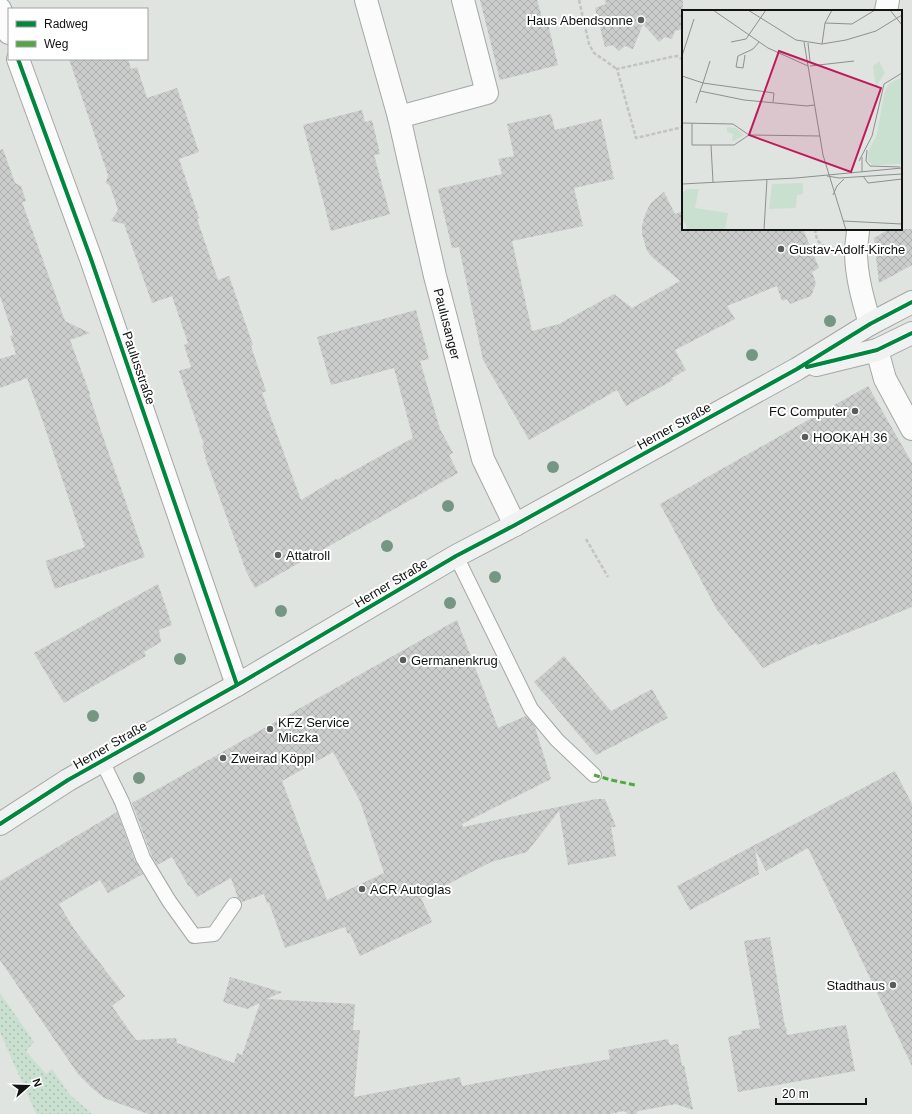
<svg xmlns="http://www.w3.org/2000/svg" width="912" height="1114" font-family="Helvetica,sans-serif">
	<defs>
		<pattern id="grass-dots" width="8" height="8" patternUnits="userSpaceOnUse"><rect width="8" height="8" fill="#c9dfcf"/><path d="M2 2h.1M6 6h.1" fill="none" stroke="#acbeb1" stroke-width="1.8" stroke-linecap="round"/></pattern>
		<pattern id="building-cross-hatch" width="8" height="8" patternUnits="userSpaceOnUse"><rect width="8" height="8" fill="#cacdcb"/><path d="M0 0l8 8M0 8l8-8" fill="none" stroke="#acafad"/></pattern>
	</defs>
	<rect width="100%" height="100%" fill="#e0e4e1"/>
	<path fill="url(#grass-dots)" d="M 0,993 L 34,1042 L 26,1051 L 46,1074 L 52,1069 L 70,1095 L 91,1113 L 91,1114 L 36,1114 L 0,1032 Z"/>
	<path fill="url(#building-cross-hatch)" fill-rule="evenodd" d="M 480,0 L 537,0 L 544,25 L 548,24 L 558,65 L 500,80 Z
		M 605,0 L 683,0 L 683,29 L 675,31 L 672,39 L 665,37 L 659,42 L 643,24 L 633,49 L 625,46 L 619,51 L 613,45 L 605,47 L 595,8 L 606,4 Z
		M 69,59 L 128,59 L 131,69 L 137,67 L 147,98 L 177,88 L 199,152 L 179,159 L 199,218 L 197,219 L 218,280 L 229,276 L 253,345 L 251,346 L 266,391 L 262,393 L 301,500 L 336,479 L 337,480 L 413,438 L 394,368 L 331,385 L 317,337 L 416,310 L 429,359 L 420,361 L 440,429 L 453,453 L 449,455 L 458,473 L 255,588 L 246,571 L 205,457 L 206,457 L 202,446 L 204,445 L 179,371 L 191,367 L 184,345 L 188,343 L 172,296 L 152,303 L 124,224 L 111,221 L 118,210 L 110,186 L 106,183 L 108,175 Z
		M 362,110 L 365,122 L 372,120 L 380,154 L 374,155 L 390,214 L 331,231 L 303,125 Z
		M 551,114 L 555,130 L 601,119 L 614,179 L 574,188 L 583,226 L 512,241 L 532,331 L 559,324 L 614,294 L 632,308 L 680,281 L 652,257 L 647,251 L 642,234 L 642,226 L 644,218 L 647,210 L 651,203 L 664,192 L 675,214 L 683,211 L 683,229 L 803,229 L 819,268 L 812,272 L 816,283 L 811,296 L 790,304 L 787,299 L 782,301 L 777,286 L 727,306 L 735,319 L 675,350 L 686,370 L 672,378 L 673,380 L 626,406 L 617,390 L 529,440 L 483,360 L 459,247 L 452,248 L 438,189 L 502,174 L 498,159 L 514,156 L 507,124 Z
		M 3,149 L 15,183 L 21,186 L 26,201 L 22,202 L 65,321 L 90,333 L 70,340 L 90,394 L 89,394 L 100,428 L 145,557 L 55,589 L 46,563 L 47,563 L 46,561 L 85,547 L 44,425 L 27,378 L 0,388 L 0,359 L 16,354 L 10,336 L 13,335 L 0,296 L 0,150 Z
		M 889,229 L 912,229 L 912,265 L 879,283 L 874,238 Z
		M 868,386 L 912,463 L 912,607 L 817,645 L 816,643 L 763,668 L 717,610 L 660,504 Z
		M 158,584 L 172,625 L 159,630 L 161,642 L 144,652 L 146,656 L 64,703 L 34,653 Z
		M 457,620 L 498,728 L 526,716 L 535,727 L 551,779 L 462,824 L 463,827 L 596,799 L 605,799 L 616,827 L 611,827 L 616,856 L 568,865 L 559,811 L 527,852 L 491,862 L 421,898 L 432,922 L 360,956 L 350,933 L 348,934 L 345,927 L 285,948 L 269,903 L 267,903 L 264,894 L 242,902 L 238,898 L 231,878 L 197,897 L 190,886 L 189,887 L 172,857 L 157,865 L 151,854 L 132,803 L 167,784 L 245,739 ZM 333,752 L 360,801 L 384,873 L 327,900 L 282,781 Z
		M 564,656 L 611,711 L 652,689 L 668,718 L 596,755 L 534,682 Z
		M 895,771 L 912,804 L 912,1066 L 808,848 L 766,871 L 755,849 L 759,874 L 690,910 L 677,886 Z
		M 117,812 L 135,861 L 143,874 L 108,893 L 100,880 L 59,904 L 74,929 L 125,996 L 112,1006 L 136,1040 L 176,1038 L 177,1043 L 234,1063 L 237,1053 L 242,1055 L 260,1003 L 247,1009 L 223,1002 L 230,977 L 282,992 L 267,999 L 355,1004 L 353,1030 L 360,1030 L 354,1097 L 460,1077 L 462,1086 L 559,1068 L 610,1059 L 608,1050 L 668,1039 L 670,1045 L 678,1044 L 682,1066 L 684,1065 L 693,1110 L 676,1104 L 638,1111 L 636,1114 L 628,1114 L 624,1111 L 610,1114 L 148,1114 L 104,1098 L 91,1087 L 78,1074 L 0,960 L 0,881 Z
		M 770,937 L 785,1027 L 786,1026 L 787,1035 L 846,1025 L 855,1071 L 738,1092 L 728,1037 L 742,1034 L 741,1031 L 760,1028 L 744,941 Z"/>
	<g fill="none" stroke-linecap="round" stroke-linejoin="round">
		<g stroke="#a4a8a5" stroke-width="16">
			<path id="lane" d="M 456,556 L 531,709 L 557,740 L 594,775
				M 102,761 L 122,802 L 143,858 L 169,901 L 194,936 L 214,934 L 234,905"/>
		</g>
		<g stroke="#a4a8a5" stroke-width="24">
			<g id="street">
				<path id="s1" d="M 366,0 L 399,117 L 435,276 L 483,459 L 515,525"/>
				<path d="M 0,9 L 9,33"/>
				<path d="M 886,11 L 888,0"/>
				<path d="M 18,59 L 91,259 L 237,685"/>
				<path d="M 399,117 L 487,93 L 463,0"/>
				<path d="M 858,229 C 858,236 856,244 856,251 C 856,276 863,300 870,324"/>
				<path d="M 877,350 L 885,379 L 912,429"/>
			</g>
		</g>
		<g stroke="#a4a8a5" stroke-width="24">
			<path id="secondary" d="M 816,365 L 877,350 L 912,333
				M 0,824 L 68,780 L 237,685 L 456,556 L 515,525 L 797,369 L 870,324 L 912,302"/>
		</g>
		<path stroke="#c2c4c2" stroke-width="2.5" stroke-dasharray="4 2" stroke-linecap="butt" d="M 579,0 L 589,44 L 594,53 L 617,69
			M 683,60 L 677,56 L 671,57 L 617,69 L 636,138 L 683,127
			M 815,229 L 817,240 L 829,251
			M 586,539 L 608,577"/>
		<use href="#lane" stroke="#fafbfa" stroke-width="14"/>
		<use href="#street" stroke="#fafbfa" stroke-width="22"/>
		<use href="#secondary" stroke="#eff2f0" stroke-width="22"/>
		<path stroke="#51a842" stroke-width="3" stroke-dasharray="6 3" stroke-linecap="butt" d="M 594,775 L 611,780 L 635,785"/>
		<g stroke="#fff" stroke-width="6">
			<path id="cycleway" d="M 18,59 L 91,259 L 237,685
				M 807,367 L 877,350 L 912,333
				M 0,824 L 68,780 L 237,685 L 456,556 L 515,525 L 797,369 L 870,324 L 912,302"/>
		</g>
		<use href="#cycleway" stroke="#00873e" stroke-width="4"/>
	</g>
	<g fill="#749683">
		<circle cx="830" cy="321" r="6"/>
		<circle cx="752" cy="355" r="6"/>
		<circle cx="553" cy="467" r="6"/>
		<circle cx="448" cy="506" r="6"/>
		<circle cx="387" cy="546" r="6"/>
		<circle cx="495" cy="577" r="6"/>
		<circle cx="450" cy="603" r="6"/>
		<circle cx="281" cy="611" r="6"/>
		<circle cx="180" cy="659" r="6"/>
		<circle cx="93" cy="716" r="6"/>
		<circle cx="139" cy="778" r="6"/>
	</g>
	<g fill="#595c5a" stroke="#fff" stroke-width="1.5">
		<circle cx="641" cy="20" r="4"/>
		<circle cx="781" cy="249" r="4"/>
		<circle cx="855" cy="411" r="4"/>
		<circle cx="805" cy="437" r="4"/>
		<circle cx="278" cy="555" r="4"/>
		<circle cx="403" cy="660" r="4"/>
		<circle cx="270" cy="729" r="4"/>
		<circle cx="223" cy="758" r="4"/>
		<circle cx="362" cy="889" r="4"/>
		<circle cx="893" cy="985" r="4"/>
	</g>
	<g text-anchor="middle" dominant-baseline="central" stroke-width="4" stroke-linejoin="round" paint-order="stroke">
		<g font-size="13" fill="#101311" stroke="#fff" text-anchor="start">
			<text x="633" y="20" text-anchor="end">Haus Abendsonne</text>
			<text x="789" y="249">Gustav-Adolf-Kirche</text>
			<text x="847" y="411" text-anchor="end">FC Computer</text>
			<text x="813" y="437">HOOKAH 36</text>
			<text x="286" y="555">Attatroll</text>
			<text x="411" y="660">Germanenkrug</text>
			<text x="278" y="722">KFZ Service<tspan x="278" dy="15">Miczka</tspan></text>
			<text x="231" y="758">Zweirad Köppl</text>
			<text x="370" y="889">ACR Autoglas</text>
			<text x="885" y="985" text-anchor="end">Stadthaus</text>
		</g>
		<g font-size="13" fill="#101311" stroke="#fff">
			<text stroke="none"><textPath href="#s1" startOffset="334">Paulusanger</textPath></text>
			<text transform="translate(139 368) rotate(71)">Paulusstraße</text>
			<text transform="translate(674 426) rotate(-29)">Herner Straße</text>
			<text transform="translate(391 583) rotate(-31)">Herner Straße</text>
			<text transform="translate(110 745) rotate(-30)">Herner Straße</text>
		</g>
	</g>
	<g transform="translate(682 10)">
		<rect width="220" height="220" fill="#e0e4e1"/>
		<path d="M 197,51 L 203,63 L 194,77 L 191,56 ZM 45,117 L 54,118 L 62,125 L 50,132 L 51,124 L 45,122 ZM 5,179 L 17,179 L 13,198 L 46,203 L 43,220 L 5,220 L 4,213 L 0,210 L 0,184 Z" fill="#c9dfcf"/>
		<path d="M 220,67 L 220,154 L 191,155 L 186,151 L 186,143 L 195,124 L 202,84 L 207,74 ZM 121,173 L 121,184 L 115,185 L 114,198 L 87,199 L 90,174 Z" fill="#c9dfcf"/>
		<path fill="none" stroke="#8d908e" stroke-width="1" d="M 31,0 L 86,38 L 126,56M 66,0 L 114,30 L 140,34 L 164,30 L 194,21 L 220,5M 208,0 L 220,15M 143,13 L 170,14 L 193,0M 49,32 L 64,29 L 84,0M 122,32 L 141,145 L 164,220M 126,33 L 128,51M 140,34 L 143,13 L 150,0M 63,45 L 61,58 L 54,57 L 56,46 L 71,39 L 77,32M 0,46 L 12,9M 128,56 L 172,51M 0,66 L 21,73 L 28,51M 91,92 L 92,83 L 21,73 L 18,81 L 62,90 L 125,96 L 132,95M 14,93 L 18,81M 0,113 L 51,114 L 67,125M 10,113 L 10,135 L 52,135 L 67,125M 67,125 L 138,126M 29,135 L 31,172M 185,140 L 184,151 L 188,156 L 218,157M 180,147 L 180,162M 177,151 L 190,126 L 202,74 L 220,63M 145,166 L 157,168 L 220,164M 181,166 L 186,173 L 220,169M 0,174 L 114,168 L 220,158M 151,185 L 155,176 L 162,169M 161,211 L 220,214M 82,220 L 85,169"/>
		<path fill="#c2185b" fill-opacity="0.15" stroke="#c2185b" stroke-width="2" d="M 97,41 L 199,78 L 169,162 L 67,125 Z"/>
		<rect width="220" height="220" fill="none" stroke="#101311" stroke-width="2"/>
	</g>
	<rect x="8" y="8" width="140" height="52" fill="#ffffff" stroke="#9fa1a0"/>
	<rect x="16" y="21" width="20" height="6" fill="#00873e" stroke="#9fa1a0"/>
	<text x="44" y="28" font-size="12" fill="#101311">Radweg</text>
	<rect x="16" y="41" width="20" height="6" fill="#51a842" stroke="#9fa1a0"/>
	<text x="44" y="48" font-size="12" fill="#101311">Weg</text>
	<g transform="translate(28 1086) rotate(70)" stroke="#ffffff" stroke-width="3" paint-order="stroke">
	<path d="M0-3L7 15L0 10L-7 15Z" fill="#101311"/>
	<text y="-6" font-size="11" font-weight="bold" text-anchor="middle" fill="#101311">N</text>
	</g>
	<path d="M776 1098v6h90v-6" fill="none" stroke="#101311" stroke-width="2"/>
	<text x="782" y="1098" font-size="12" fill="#101311" stroke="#ffffff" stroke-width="3" paint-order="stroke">20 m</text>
</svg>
